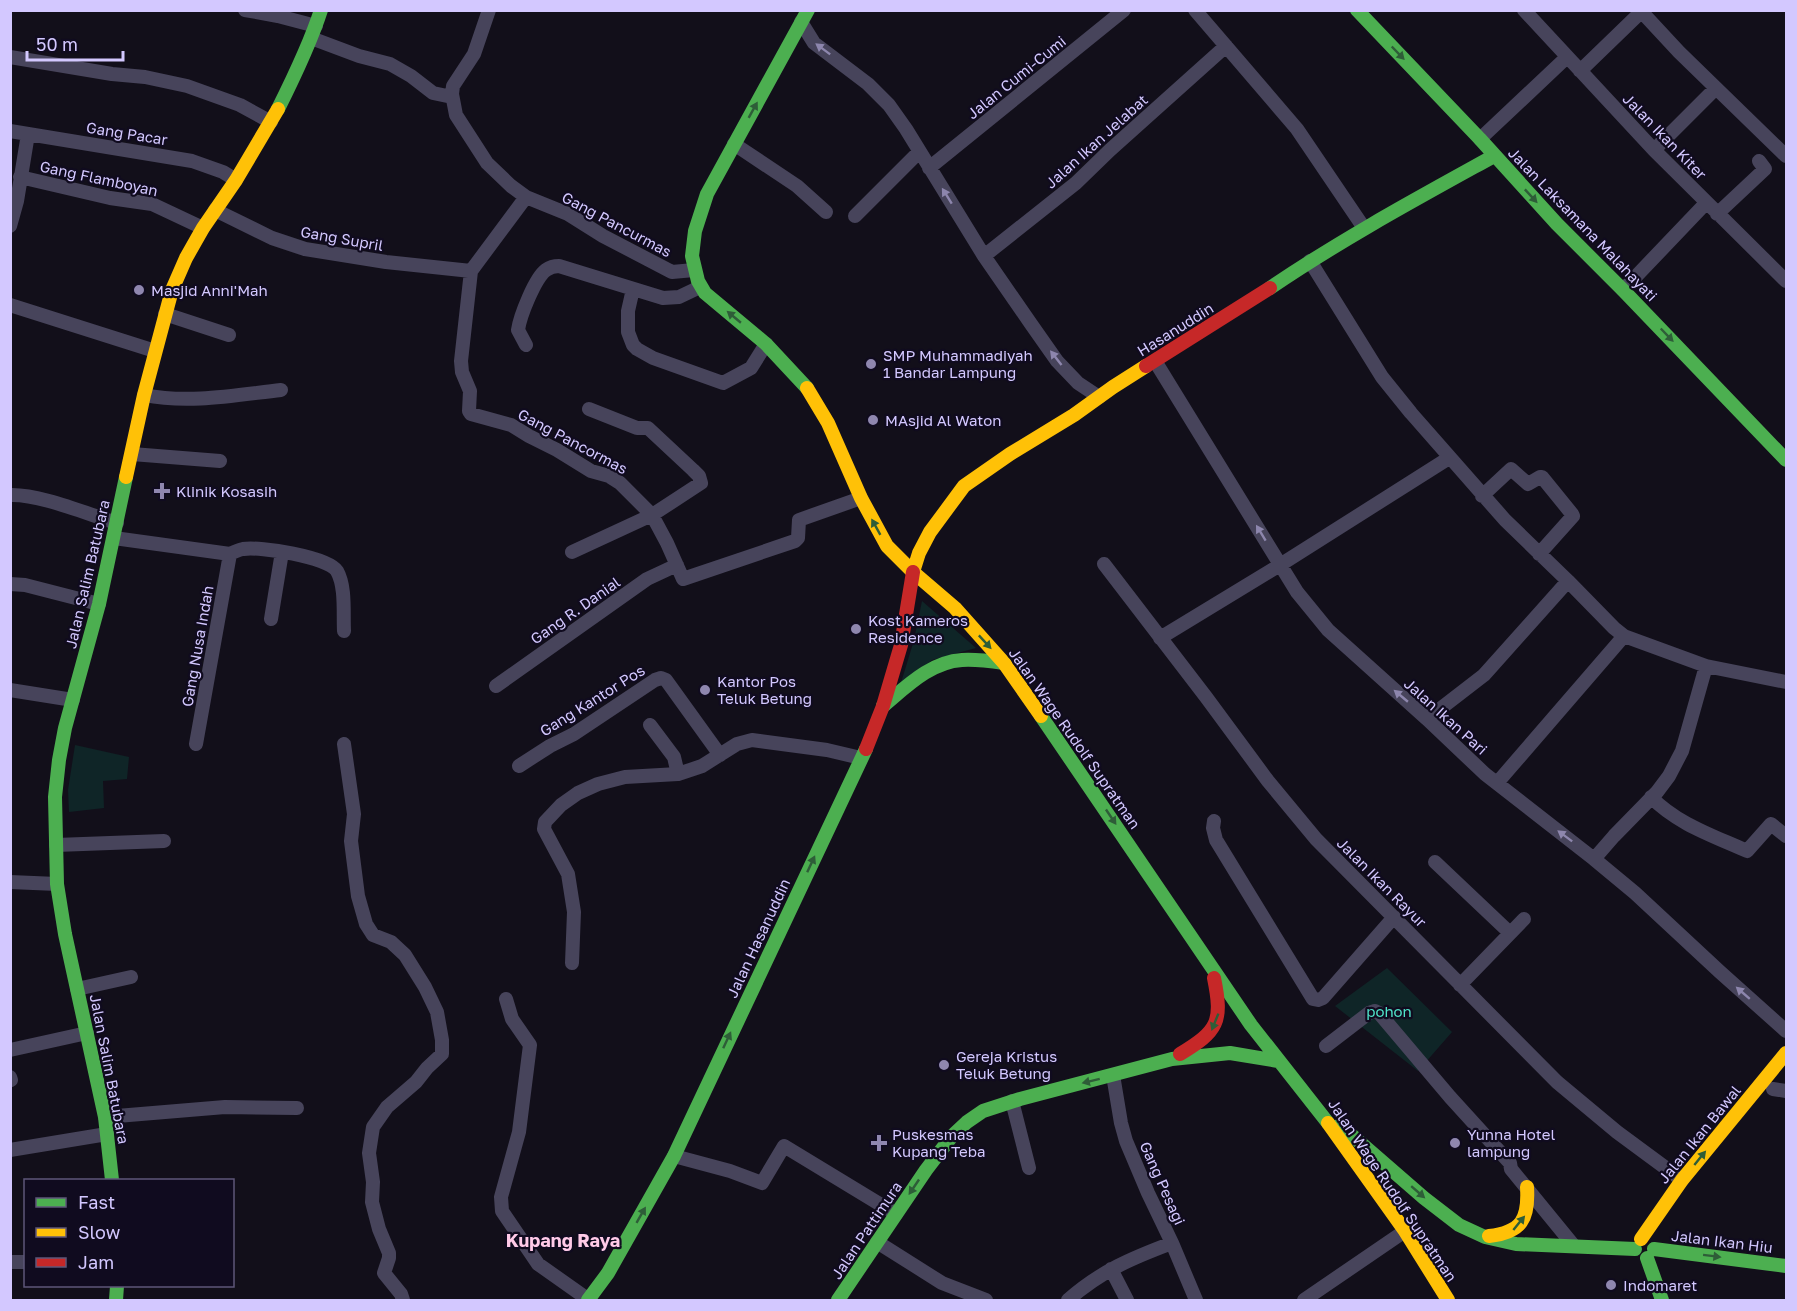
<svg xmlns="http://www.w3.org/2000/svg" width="1797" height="1311" font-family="'Golos Text',sans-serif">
	<rect width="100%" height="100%" fill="#120f1a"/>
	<path fill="#0f2527" d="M 922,601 L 976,648 L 932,660 L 900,686 L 914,640 Z
		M 75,745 L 129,757 L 127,779 L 103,781 L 104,808 L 69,812 L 68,790 Z
		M 1387,968 L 1452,1032 L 1418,1071 L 1335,1006 Z"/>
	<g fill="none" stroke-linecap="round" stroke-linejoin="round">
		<path stroke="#47445b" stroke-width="14" d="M 245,10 L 278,16 L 316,26
			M 489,10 L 474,54 L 453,86 L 452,94 L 456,115 L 487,163 L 511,186 L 526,197 L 568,214 L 603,236 L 672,272 L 694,270
			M 1195,10 L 1297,129 L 1364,228
			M 1524,10 L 1654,150 L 1786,281
			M 1640,10 L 1679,52 L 1786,156
			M 801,22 L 814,43 L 868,84 L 889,105 L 906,129 L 984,256 L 1031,324 L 1057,361 L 1078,383 L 1099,397
			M 311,38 L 359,56 L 390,64 L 411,76 L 433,93 L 452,97
			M 10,57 L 112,74 L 145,77 L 187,86 L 240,105 L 271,122
			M 1580,71 L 1641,12
			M 10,131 L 192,161 L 223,172 L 236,180
			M 1480,139 L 1567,57
			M 734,144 L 797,186 L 826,212
			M 1654,150 L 1716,88
			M 929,168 L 1124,10
			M 20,177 L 110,198 L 152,204 L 203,228
			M 526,197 L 471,271 L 461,361 L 462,372 L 470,391 L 469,411 L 471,414 L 511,425 L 529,436 L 557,450 L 591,471 L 609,476 L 620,483 L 652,515 L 667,543 L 683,579 L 795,541 L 798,538 L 799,520 L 861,498
			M 10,200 L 17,201 L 28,134
			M 215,210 L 272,238 L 305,249 L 386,262 L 471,271
			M 1717,214 L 1765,169 L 1759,161
			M 855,216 L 919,152
			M 10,226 L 17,201
			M 984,256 L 1076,183 L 1110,150 L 1226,46
			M 1310,261 L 1382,377 L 1411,413 L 1505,520 L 1568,581 L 1614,628 L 1624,636 L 1706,666 L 1786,682
			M 633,289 L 628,311 L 628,332 L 633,345 L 637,349 L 653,358 L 723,383 L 751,368 L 766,344
			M 1623,290 L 1706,203
			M 10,305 L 155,351
			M 165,314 L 229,335
			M 526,345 L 518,330 C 520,316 535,278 546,270 C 550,267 554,266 559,266 L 663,298 L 679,297 L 700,287
			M 1155,361 L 1297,592 L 1328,630 L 1427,719 L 1485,774 L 1594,859 L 1635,893 L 1720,972 L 1786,1031
			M 144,395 C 190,404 236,395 281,390
			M 132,454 L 220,461
			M 10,495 C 40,494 87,514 117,523
			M 1482,496 L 1511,469 L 1528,484 L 1540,477 L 1542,477 L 1572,514 L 1573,516 L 1539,554
			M 114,538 L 230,554 C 234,552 238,550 243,549 C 260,546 328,557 337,571 C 346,587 343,613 344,631
			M 572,552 L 652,515 L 701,483 L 699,476 L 693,470 L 648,428 L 637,428 L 589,409
			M 1104,564 L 1206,697 L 1268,781 L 1316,839 L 1557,1082 L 1617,1132 L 1682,1180
			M 10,584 L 25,585 L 99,604
			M 271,619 L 282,552
			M 1160,638 L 1280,565 L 1449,458
			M 496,686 L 647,579 L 677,565
			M 10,690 L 73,700
			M 1427,719 L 1484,675 L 1568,581
			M 650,725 L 674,757 L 678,774
			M 196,744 L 230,554
			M 344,744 L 354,814 L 351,841 L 358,896 L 366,924 L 373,935 L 391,942 L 405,955 L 425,987 L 437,1012 L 442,1040 L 442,1054 L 427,1068 L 416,1082 L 387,1107 L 373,1127 L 369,1153 L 373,1182 L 372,1202 L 379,1229 L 389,1253 L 389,1258 L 384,1273 L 401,1294 L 403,1300
			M 519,766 L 550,746 L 574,734 L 655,680 L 661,678 L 666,680 L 720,755
			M 1497,783 L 1624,636
			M 1651,797 C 1677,824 1714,836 1747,851 L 1771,824 L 1786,836
			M 1214,821 L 1213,828 L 1216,840 L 1313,999 L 1318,1000 L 1323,998 L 1394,917
			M 56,845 L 164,841
			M 1594,859 L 1614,836 L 1657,792 L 1669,776 L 1682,751 L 1706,666
			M 1435,862 L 1510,933
			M 10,882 L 57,884
			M 572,963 L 574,912 L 568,874 L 544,829 L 545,822 L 561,805 L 578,793 L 598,784 L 625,777 L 678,774 L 702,766 L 737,744 L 752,740 L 827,750 L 861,758
			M 1460,985 L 1524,919
			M 77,989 L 131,977
			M 506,999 L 512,1019 L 530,1045 L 519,1132 L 501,1197 L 502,1211 L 538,1264 L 589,1300
			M 1326,1046 L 1369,1013 L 1375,1011 L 1379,1013 L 1450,1097 L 1510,1163 L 1511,1169 L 1574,1246
			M 10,1050 L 87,1033
			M 1113,1075 L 1121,1123 L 1126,1141 L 1148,1193 L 1172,1243 L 1196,1300
			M 10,1077 L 11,1080
			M 1773,1089 L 1786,1091
			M 1012,1101 L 1029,1168
			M 105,1117 L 225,1107 L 297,1108
			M 10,1150 L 107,1134
			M 674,1156 L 730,1171 L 762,1183 L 784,1146 L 896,1214
			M 877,1242 L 942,1283 L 986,1300
			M 10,1262 L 26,1262
			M 1111,1269 L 1127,1300
			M 1068,1300 C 1101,1271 1132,1258 1172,1243
			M 1304,1300 L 1405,1231"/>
		<path stroke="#4caf50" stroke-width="14" d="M 1357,10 L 1480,139 L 1557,224 L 1623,290 L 1786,460
			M 278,109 C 294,77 310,44 321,10
			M 1270,288 C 1342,239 1418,198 1494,156
			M 807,388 L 766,344 L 705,293 L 698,281 L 692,256 L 695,231 L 707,194 L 808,10
			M 883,706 C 906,687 930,662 962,660 C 976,659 990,661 1004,663
			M 1041,716 L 1251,1025 L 1328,1123
			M 1340,1125 L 1424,1198 L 1459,1225 L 1485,1237 L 1516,1244 L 1635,1249
			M 112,1180 L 105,1117 L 65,934 L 57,884 L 55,797 L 59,760 L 65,728 L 99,604 L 126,477
			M 1654,1249 L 1786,1266
			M 1647,1258 L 1662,1300
			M 116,1300 L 117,1286
			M 588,1300 L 608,1273 L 674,1156 L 866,749
			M 838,1300 L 926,1170 L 952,1136 L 967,1122 L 983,1111 L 1020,1099 L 1172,1059 L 1230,1053 L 1278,1061"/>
		<path stroke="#ffc107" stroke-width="14" d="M 807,388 L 828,423 L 861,498 L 887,546 L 913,572 L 955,608 L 1004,663 L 1041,716
			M 126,477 L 144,395 L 172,290 L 186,258 L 203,228 L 236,180 L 278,109
			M 913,572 L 919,553 L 930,532 L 964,486 L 1010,454 L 1074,415 L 1113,387 L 1146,366
			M 1328,1123 L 1405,1231 L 1448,1300
			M 1489,1236 C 1522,1232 1529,1219 1527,1187
			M 1641,1239 L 1682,1180 L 1786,1053"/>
		<path stroke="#c62828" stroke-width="14" d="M 1146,366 L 1270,288
			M 866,749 L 883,706 L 901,645 L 913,572
			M 1180,1054 C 1218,1031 1223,1022 1214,978"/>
	</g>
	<defs><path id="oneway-solid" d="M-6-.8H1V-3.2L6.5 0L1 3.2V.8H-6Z" transform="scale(1.5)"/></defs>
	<g fill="#8d86ad">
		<use href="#oneway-solid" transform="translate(823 49) rotate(-143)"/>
		<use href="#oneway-solid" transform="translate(947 196) rotate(-122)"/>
		<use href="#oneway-solid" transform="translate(1056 358) rotate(-128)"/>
		<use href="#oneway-solid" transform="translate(1261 533) rotate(-121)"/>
		<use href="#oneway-solid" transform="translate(1401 696) rotate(-140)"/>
		<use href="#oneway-solid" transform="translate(1565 836) rotate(-143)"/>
		<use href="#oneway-solid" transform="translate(1743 993) rotate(-139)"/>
	</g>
	<g fill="#2e5d38">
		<use href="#oneway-solid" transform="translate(1398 53) rotate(46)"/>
		<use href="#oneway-solid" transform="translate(753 110) rotate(-61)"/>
		<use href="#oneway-solid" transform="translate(1531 196) rotate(47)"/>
		<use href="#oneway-solid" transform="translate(734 317) rotate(-140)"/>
		<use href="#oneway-solid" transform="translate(1667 335) rotate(46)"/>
		<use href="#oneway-solid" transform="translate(876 527) rotate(-119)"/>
		<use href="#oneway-solid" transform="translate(985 642) rotate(47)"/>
		<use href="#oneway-solid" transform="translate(1111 817) rotate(56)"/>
		<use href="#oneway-solid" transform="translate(811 864) rotate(-65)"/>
		<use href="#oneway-solid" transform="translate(1215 1022) rotate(112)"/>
		<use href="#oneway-solid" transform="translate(727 1040) rotate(-65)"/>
		<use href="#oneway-solid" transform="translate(1091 1081) rotate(166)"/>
		<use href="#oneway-solid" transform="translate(1700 1158) rotate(-51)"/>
		<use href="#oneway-solid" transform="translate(914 1187) rotate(124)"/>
		<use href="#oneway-solid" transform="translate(1418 1192) rotate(41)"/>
		<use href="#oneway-solid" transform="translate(641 1215) rotate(-60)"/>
		<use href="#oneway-solid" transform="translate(1519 1223) rotate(-51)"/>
		<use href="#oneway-solid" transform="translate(1712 1256) rotate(7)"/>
	</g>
	<g fill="#8f87af" stroke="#100b1f" stroke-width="2">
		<circle cx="139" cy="290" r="6"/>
		<circle cx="871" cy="364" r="6"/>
		<circle cx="873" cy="420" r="6"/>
		<path d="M159 482h6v6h6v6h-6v6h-6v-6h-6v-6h6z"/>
		<circle cx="856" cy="629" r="6"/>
		<circle cx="705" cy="690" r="6"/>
		<circle cx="944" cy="1065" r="6"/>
		<path d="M876 1134h6v6h6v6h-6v6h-6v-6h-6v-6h6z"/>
		<circle cx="1455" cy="1143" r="6"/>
		<circle cx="1611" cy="1285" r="6"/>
	</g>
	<g text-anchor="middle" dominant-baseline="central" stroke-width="4.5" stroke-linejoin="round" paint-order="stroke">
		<g font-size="15" fill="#d3c8ff" stroke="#100b1f">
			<text transform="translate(1016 77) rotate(-39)">Jalan Cumi-Cumi</text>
			<text transform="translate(127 133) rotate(9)">Gang Pacar</text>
			<text transform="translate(1665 136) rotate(46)">Jalan Ikan Kiter</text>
			<text transform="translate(1096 141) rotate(-42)">Jalan Ikan Jelabat</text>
			<text transform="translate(99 178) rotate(12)">Gang Flamboyan</text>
			<text transform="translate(617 224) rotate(28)">Gang Pancurmas</text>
			<text transform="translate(1583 224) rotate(46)">Jalan Laksamana Malahayati</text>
			<text transform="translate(342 238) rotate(10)">Gang Supril</text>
			<text transform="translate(1175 329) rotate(-32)">Hasanuddin</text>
			<text transform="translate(573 441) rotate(28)">Gang Pancormas</text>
			<text transform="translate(87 574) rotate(-77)">Jalan Salim Batubara</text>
			<text transform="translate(575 610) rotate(-35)">Gang R. Danial</text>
			<text transform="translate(197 646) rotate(-80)">Gang Nusa Indah</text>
			<text transform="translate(592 700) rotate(-32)">Gang Kantor Pos</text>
			<text transform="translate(1446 716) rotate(42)">Jalan Ikan Pari</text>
			<text transform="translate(1075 738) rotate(55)">Jalan Wage Rudolf Supratman</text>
			<text transform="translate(1382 882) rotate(45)">Jalan Ikan Rayur</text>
			<text transform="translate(758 938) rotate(-65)">Jalan Hasanuddin</text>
			<text transform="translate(110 1069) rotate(79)">Jalan Salim Batubara</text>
			<text transform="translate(1699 1134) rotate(-51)">Jalan Ikan Bawal</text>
			<text transform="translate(1163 1183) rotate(66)">Gang Pesagi</text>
			<text transform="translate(1393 1190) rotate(56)">Jalan Wage Rudolf Supratman</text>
			<text transform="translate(866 1230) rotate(-56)">Jalan Pattimura</text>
			<text transform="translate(1722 1241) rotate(7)">Jalan Ikan Hiu</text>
		</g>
		<g font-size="15" fill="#d3c8ff" stroke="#100b1f" text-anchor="start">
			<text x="151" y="290">Masjid Anni'Mah</text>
			<text x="883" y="355">SMP Muhammadiyah<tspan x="883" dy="17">1 Bandar Lampung</tspan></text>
			<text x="885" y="420">MAsjid Al Waton</text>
			<text x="176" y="491">Klinik Kosasih</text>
			<text x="868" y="620">Kost Kameros<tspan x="868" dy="17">Residence</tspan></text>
			<text x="717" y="681">Kantor Pos<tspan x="717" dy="17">Teluk Betung</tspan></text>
			<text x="956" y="1056">Gereja Kristus<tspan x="956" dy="17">Teluk Betung</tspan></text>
			<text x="892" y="1134">Puskesmas<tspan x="892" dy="17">Kupang Teba</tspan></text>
			<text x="1467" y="1134">Yunna Hotel<tspan x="1467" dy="17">lampung</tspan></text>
			<text x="1623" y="1285">Indomaret</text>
		</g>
		<g font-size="15" fill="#50e4ca" stroke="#100b1f">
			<text x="1389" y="1011">pohon</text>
		</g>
		<g font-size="18" font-weight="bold" fill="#ffcae8" stroke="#100b1f">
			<text x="563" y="1240">Kupang Raya</text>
		</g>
	</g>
	<rect width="1797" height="1311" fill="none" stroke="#d3c8ff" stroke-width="24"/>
	<rect x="24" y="1179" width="210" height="108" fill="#100b1f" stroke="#5e5779" stroke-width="1.5"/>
	<rect x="36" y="1198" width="30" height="9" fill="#4caf50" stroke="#5e5779" stroke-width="1.5"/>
	<text x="78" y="1209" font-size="18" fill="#d3c8ff">Fast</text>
	<rect x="36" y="1228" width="30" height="9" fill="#ffc107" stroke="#5e5779" stroke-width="1.5"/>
	<text x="78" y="1239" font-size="18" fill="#d3c8ff">Slow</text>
	<rect x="36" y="1258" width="30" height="9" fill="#c62828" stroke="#5e5779" stroke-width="1.5"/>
	<text x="78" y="1269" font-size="18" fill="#d3c8ff">Jam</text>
	<path d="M27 51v9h96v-9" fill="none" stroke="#d3c8ff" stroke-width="3"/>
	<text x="36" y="51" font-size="18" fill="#d3c8ff" stroke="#100b1f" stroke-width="4.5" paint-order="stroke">50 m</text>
</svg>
